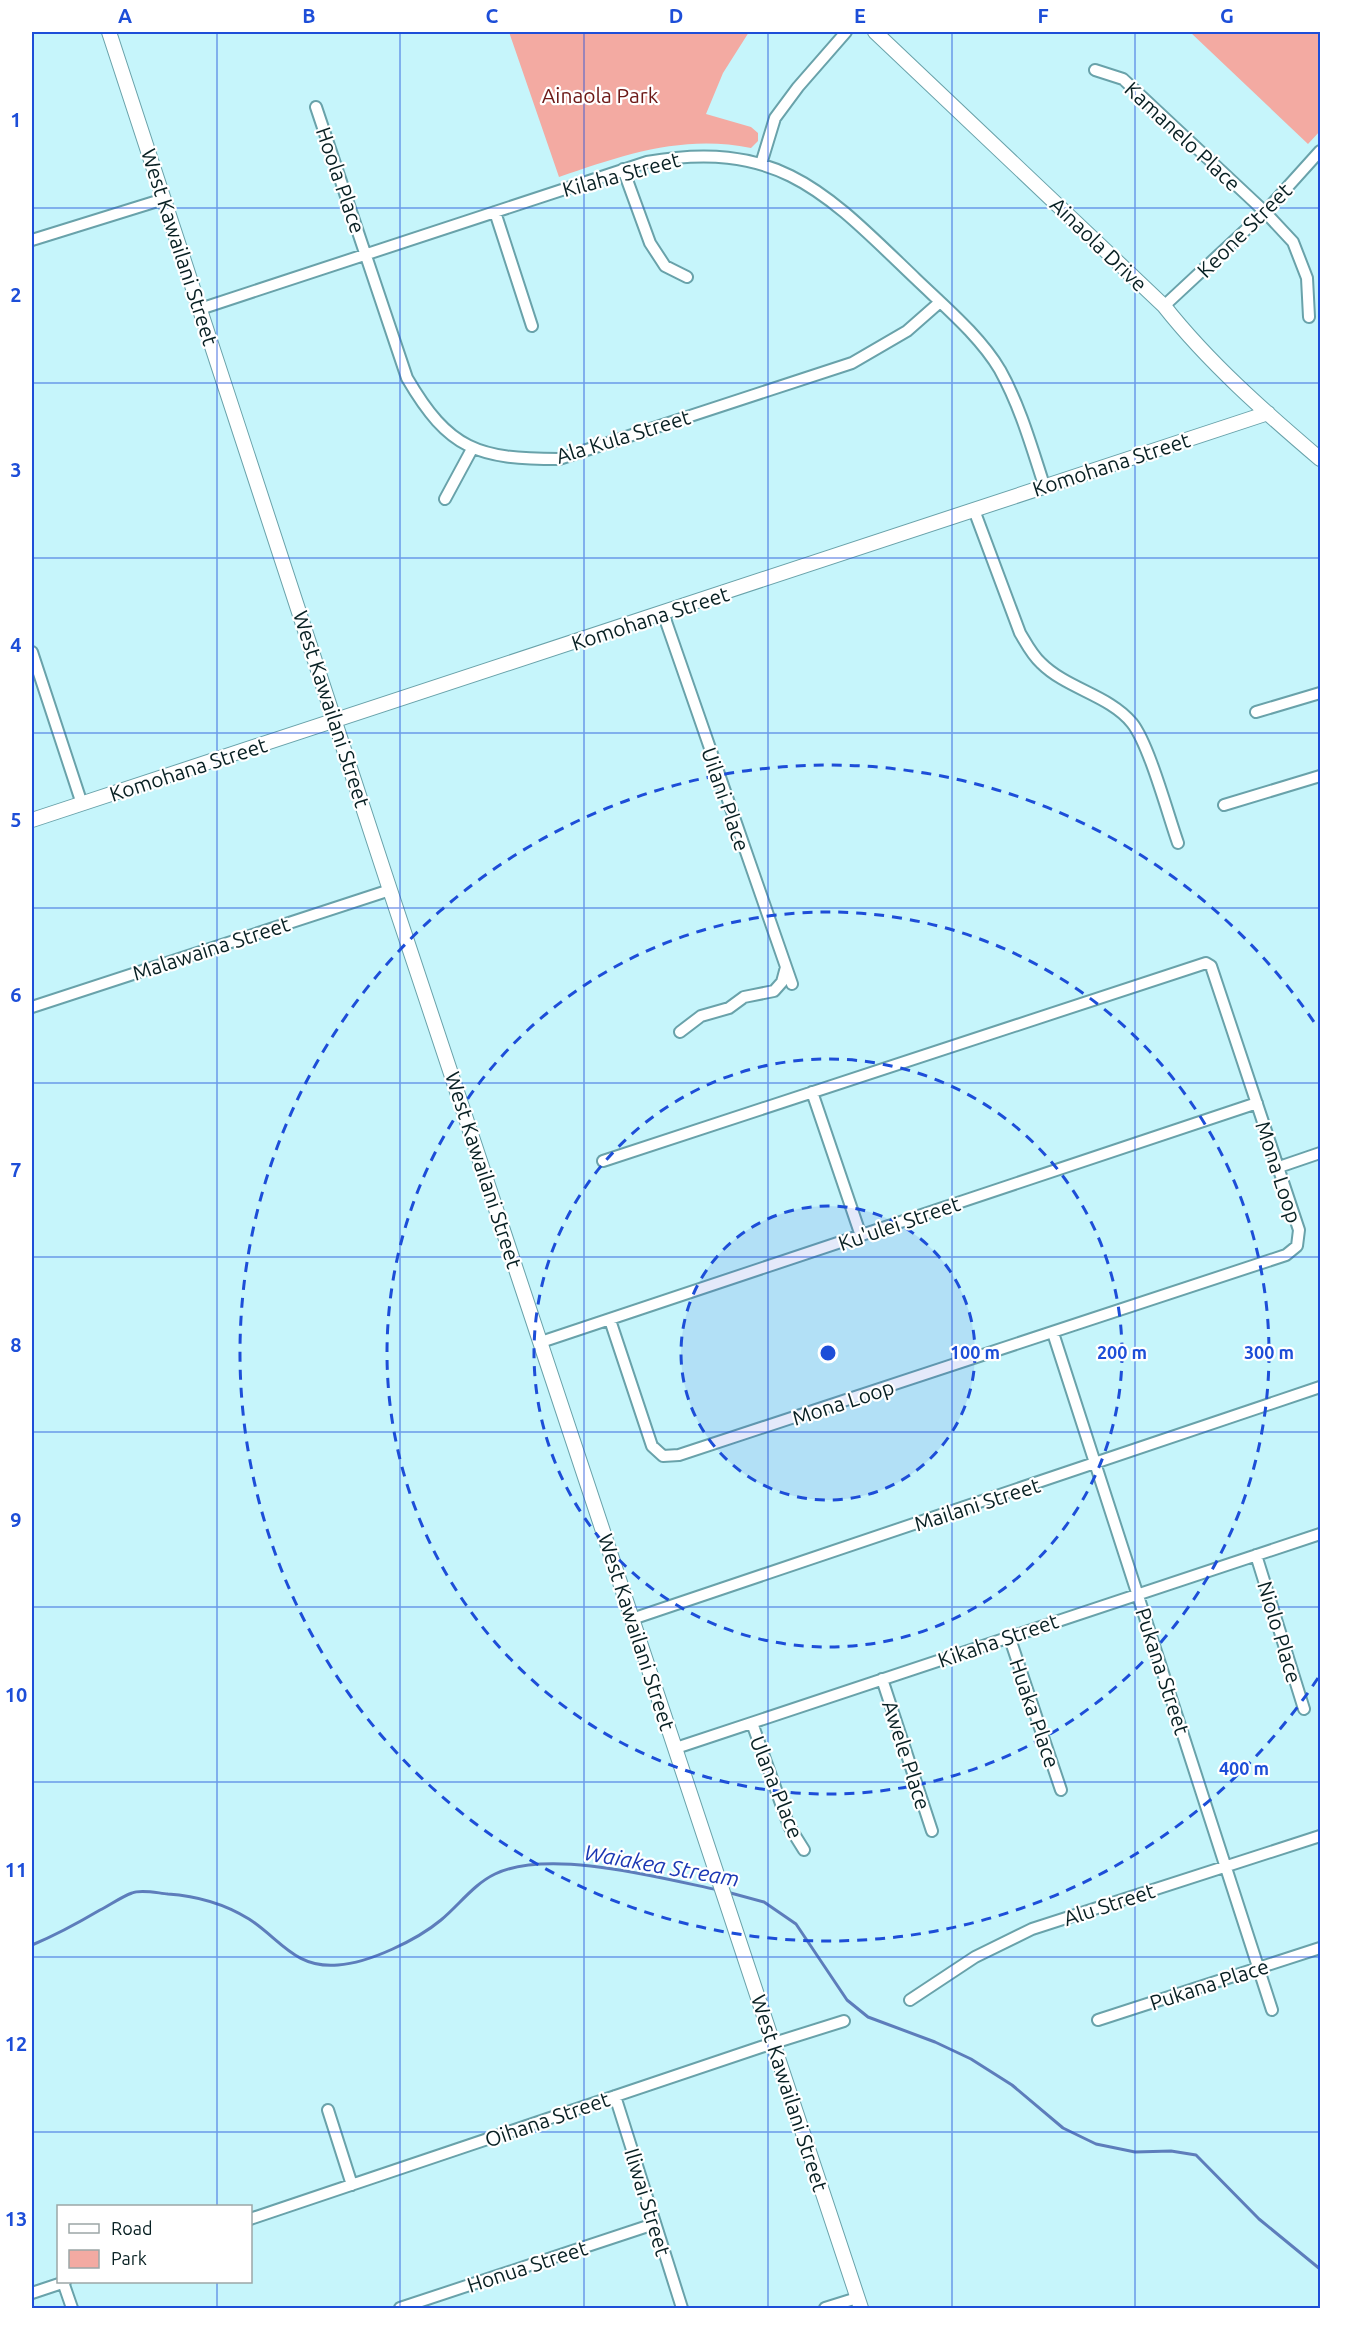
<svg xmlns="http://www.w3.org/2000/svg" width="1352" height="2340" font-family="Ubuntu,sans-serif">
	<rect width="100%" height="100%" fill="#c6f5fb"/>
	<path fill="#f3aaa2" d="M 509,32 L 749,32 L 723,73 L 706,114 L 751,127 L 758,133 L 758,141 L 751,148 C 683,134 623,155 559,177 Z
		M 1190,32 L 1320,32 L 1320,131 L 1308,144 Z"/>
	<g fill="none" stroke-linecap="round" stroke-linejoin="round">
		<path stroke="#5d7dbb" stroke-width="3" d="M 727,1892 L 764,1902 L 796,1924 L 847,2000 L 868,2017 L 935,2042 L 971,2059 L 1012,2085 L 1063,2128 L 1096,2144 L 1135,2152 L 1171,2151 L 1196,2155 L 1259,2219 L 1320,2269
			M 32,1945 C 56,1935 78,1923 100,1910 C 110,1905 121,1897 132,1893 C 141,1889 157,1893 168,1894 C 198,1896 223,1903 249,1919 C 280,1939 295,1969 338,1965 C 369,1963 417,1940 441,1920 C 459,1905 474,1884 495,1874 C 549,1848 661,1878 718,1890"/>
		<g stroke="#69a2aa" stroke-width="14">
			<path id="minor" d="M 1095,70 L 1123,79 L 1265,212 L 1293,242 L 1307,278 L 1309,317
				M 316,107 L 407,378 C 449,450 478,459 559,459 L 852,363 L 907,331 L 940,302
				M 761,164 L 775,118 L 798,87 L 846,32
				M 623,169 L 650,243 L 665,266 L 687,277
				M 495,212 L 532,326
				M 32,240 L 164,199
				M 1164,306 L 1265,212 L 1320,151
				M 200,309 L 647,162 C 780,138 828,195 916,279 C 944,306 980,336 1000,370 C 1020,406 1031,445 1044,485
				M 445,499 L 472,449
				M 974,510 L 1020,633 C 1026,643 1032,655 1041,663 C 1067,689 1109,695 1132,723 C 1149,744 1168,815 1178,843
				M 663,613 L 792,984
				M 32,652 L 82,804
				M 1256,712 L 1320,693
				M 1224,805 L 1320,776
				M 32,1007 L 390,890
				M 680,1032 L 701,1016 L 729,1008 L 744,997 L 774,991 L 782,982 L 786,967
				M 812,1092 L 861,1236
				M 603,1161 L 1206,963 L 1211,966 L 1299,1230 L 1297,1246 L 1286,1255 L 679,1455 L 663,1456 L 652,1446 L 610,1320
				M 1279,1167 L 1320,1153
				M 1053,1333 L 1272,2010
				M 541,1342 L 1257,1103
				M 1256,1555 L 1304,1709
				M 632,1619 L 1320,1387
				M 1009,1636 L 1061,1790
				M 882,1679 L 932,1831
				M 752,1723 L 789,1826 L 804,1850
				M 676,1748 L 1320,1534
				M 910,2000 L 975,1957 L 1032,1929 L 1320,1836
				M 1098,2020 L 1320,1948
				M 615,2096 L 682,2308
				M 328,2110 L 352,2185
				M 250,2219 L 761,2047 L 844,2021
				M 63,2282 L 72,2308
				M 32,2293 L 65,2282
				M 400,2308 L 654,2224
				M 825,2308 L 857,2298"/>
		</g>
		<g stroke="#69a2aa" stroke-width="16">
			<path id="tertiary" d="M 109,32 L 390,890 L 861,2308
				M 875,32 L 1164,306 C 1209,363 1266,413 1320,459
				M 32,820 L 1268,413"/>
		</g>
		<use href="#minor" stroke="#fff" stroke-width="10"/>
		<use href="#tertiary" stroke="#fff" stroke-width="14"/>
	</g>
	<path fill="none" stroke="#1d4ed8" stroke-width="1.5" stroke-opacity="0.55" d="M 217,32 L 217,2206M 400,32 L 400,2308M 584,32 L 584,2308M 768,32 L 768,2308M 952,32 L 952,2308M 1135,32 L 1135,2308M 32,208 L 1320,208M 32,383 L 1320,383M 32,558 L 1320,558M 32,733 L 1320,733M 32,908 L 1320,908M 32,1083 L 1320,1083M 32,1257 L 1320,1257M 32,1432 L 1320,1432M 32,1607 L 1320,1607M 32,1782 L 1320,1782M 32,1957 L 1320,1957M 32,2132 L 1320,2132M 217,2282 L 217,2308"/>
	<circle cx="828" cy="1353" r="147" fill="#1d4ed8" fill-opacity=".12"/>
	<g fill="none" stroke="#1d4ed8" stroke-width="3" stroke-dasharray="10 8">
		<circle cx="828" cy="1353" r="147"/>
		<circle cx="828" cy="1353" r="294"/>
		<circle cx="828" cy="1353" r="441"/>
		<path d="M1318 1678A588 588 0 1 1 1318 1028"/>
	</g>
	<g text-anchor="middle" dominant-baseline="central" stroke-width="4.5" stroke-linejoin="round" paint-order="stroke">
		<g font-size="21" fill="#6d1917" stroke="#fff">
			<text x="600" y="95">Ainaola Park</text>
		</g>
		<g font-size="21" fill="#082023" stroke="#fff">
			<text transform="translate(1183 136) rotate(43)">Kamanelo Place</text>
			<text transform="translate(621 174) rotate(-15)">Kilaha Street</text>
			<text transform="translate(341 180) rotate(71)">Hoola Place</text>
			<text transform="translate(1244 230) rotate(-45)">Keone Street</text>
			<text transform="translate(1099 244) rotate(44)">Ainaola Drive</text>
			<text transform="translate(180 247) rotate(72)">West Kawailani Street</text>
			<text transform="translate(623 436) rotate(-17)">Ala Kula Street</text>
			<text transform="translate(1111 464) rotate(-18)">Komohana Street</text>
			<text transform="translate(650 618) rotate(-18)">Komohana Street</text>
			<text transform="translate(332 709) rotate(72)">West Kawailani Street</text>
			<text transform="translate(188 769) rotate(-18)">Komohana Street</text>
			<text transform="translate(726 799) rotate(71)">Uilani Place</text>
			<text transform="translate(211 948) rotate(-18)">Malawaina Street</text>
			<text transform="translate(484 1170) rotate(72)">West Kawailani Street</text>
			<text transform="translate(1279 1172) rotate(72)">Mona Loop</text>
			<text transform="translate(899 1223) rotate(-19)">Ku'ulei Street</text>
			<text transform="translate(843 1402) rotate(-18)">Mona Loop</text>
			<text transform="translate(977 1504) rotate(-18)">Mailani Street</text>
			<text transform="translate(637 1632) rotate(72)">West Kawailani Street</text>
			<text transform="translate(1280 1632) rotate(73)">Niolo Place</text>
			<text transform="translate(998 1640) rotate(-19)">Kikaha Street</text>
			<text transform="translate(1163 1671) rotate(72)">Pukana Street</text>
			<text transform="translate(1035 1713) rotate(71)">Huaka Place</text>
			<text transform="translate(907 1755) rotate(72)">Awele Place</text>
			<text transform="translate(777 1787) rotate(68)">Ulana Place</text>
			<text transform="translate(1109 1904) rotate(-18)">Alu Street</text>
			<text transform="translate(1209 1984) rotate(-18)">Pukana Place</text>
			<text transform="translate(790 2093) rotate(72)">West Kawailani Street</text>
			<text transform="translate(547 2119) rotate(-19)">Oihana Street</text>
			<text transform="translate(648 2202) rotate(73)">Iliwai Street</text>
			<text transform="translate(527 2266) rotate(-18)">Honua Street</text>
		</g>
		<g font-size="22" font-style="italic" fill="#1b38b4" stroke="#fff">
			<text transform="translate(662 1865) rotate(10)">Waiakea Stream</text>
		</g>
	</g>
	<circle cx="828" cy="1353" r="9" fill="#1d4ed8" stroke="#fff" stroke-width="3"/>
	<g font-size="18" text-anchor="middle" font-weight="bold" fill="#1d4ed8" stroke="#fff" stroke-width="4.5" stroke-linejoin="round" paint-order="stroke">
		<text x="975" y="1359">100 m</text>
		<text x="1122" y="1359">200 m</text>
		<text x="1269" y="1359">300 m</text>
		<text x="1244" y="1775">400 m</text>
	</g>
	<rect width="1352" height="2340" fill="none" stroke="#ffffff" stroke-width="66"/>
	<rect x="57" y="2205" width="195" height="78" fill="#ffffff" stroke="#9ca6a7" stroke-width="1.5"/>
	<rect x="69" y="2224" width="30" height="9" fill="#ffffff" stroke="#9ca6a7" stroke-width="1.5"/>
	<text x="111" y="2235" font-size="18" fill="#082023">Road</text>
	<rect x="69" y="2250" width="30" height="18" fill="#f3aaa2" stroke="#9ca6a7" stroke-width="1.5"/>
	<text x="111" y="2265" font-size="18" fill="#082023">Park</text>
	<rect x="33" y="33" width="1286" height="2274" fill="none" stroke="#1d4ed8" stroke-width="2"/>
	<g font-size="20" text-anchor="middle" font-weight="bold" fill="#1d4ed8">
		<text x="125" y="23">A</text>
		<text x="309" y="23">B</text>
		<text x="492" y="23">C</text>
		<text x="676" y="23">D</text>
		<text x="860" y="23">E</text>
		<text x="1043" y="23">F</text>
		<text x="1227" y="23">G</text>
		<text x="16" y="127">1</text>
		<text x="16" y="302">2</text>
		<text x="16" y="477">3</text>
		<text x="16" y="652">4</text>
		<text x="16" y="827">5</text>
		<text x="16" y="1002">6</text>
		<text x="16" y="1177">7</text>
		<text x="16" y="1352">8</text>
		<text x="16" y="1527">9</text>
		<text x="16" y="1702">10</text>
		<text x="16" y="1877">11</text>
		<text x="16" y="2051">12</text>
		<text x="16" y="2226">13</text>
	</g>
</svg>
